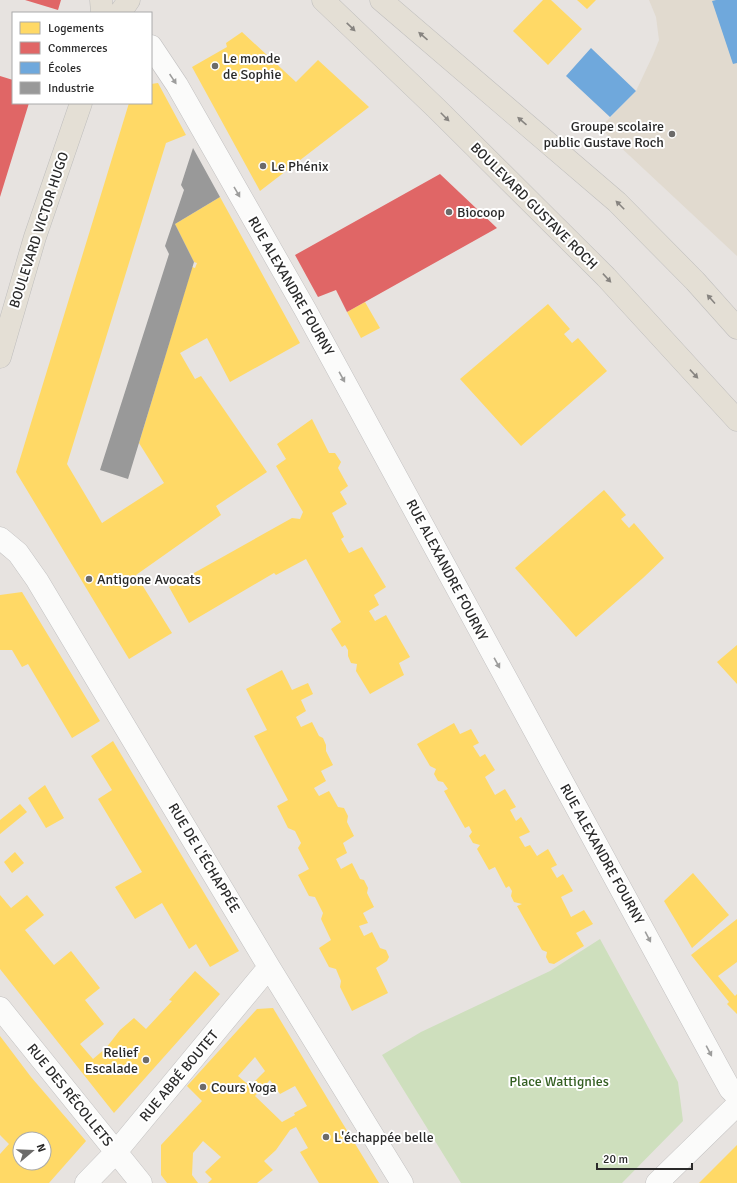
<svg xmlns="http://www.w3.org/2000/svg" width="737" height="1183" font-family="Signika,sans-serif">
	<rect width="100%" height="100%" fill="#e7e3e0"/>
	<path fill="#e1dacf" d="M 649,0 L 737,0 L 737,256 L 600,128 L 636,91 L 653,55 L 659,40 L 656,17 Z"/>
	<path fill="#cedfbd" d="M 600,939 L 678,1082 L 683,1121 L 622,1183 L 461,1183 L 382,1055 L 421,1032 L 550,971 Z"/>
	<path fill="#ffd966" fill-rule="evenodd" d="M 543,0 L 551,0 L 582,29 L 548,65 L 513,31 Z
		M 577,0 L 596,0 L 587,9 Z
		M 242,32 L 296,82 L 318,60 L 369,107 L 260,191 L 192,67 L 227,47 L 226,43 Z
		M 158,83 L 186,135 L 166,143 L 67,464 L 102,523 L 164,483 L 139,443 L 192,267 L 195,268 L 197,263 L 194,262 L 175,224 L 220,197 L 300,343 L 230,382 L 207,338 L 180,353 L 195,379 L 201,376 L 267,472 L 216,506 L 221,515 L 136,575 L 172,633 L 129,659 L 16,472 L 129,103 L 151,103 L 151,84 Z
		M 365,302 L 380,328 L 361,338 L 347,312 Z
		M 548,304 L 570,329 L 564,334 L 572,343 L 578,338 L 607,371 L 521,446 L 460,379 Z
		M 312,419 L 329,453 L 335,453 L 341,462 L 338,468 L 348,486 L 340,492 L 347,504 L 332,513 L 344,537 L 341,539 L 349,553 L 362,547 L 386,587 L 374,595 L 379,605 L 369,611 L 375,621 L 386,615 L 410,657 L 399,663 L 404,675 L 370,694 L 356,671 L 357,664 L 351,663 L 348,656 L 348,650 L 345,645 L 342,647 L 331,629 L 341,622 L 306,559 L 276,575 L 274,573 L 189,623 L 169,587 L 292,518 L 300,519 L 303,512 L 276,466 L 286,459 L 277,444 Z
		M 604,490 L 626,515 L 621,519 L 629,528 L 634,523 L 664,558 L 643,578 L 576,637 L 515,568 Z
		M 22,592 L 100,721 L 72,738 L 28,664 L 22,667 L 12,650 L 0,650 L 0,595 Z
		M 737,645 L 737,684 L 717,662 Z
		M 282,670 L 292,690 L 308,683 L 313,694 L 301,700 L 306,711 L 296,717 L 301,727 L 312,722 L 319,736 L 323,738 L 326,745 L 326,751 L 333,765 L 321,771 L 326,781 L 314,788 L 319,796 L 329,791 L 338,807 L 344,808 L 348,816 L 347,822 L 354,836 L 343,843 L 347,853 L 336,859 L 341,869 L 352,863 L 360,879 L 364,880 L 368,888 L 367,893 L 374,907 L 363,913 L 368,923 L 359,926 L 364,936 L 372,932 L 380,948 L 386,950 L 389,957 L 387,961 L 376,968 L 388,993 L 352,1011 L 340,987 L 341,981 L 336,969 L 329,967 L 319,948 L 331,940 L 321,919 L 323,913 L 315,897 L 309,896 L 298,875 L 309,869 L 298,848 L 301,843 L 295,831 L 288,828 L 277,806 L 288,800 L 254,736 L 267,730 L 246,689 Z
		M 454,723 L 460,734 L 471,729 L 479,743 L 473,746 L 480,757 L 485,754 L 495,770 L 485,777 L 495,795 L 505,789 L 516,807 L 510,810 L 516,821 L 521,817 L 530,832 L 519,837 L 525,847 L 530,845 L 537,856 L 548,849 L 557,865 L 551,868 L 557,878 L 563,874 L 573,891 L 561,897 L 571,917 L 584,910 L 593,924 L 576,933 L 584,946 L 554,964 L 549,963 L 546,957 L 547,952 L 542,950 L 517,906 L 522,904 L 514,902 L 511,896 L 512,891 L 509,886 L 506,888 L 495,867 L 489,870 L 477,849 L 480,845 L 473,843 L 469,836 L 472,832 L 469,826 L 465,828 L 444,791 L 448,789 L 443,782 L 438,781 L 434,774 L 436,769 L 430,766 L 417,744 Z
		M 113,741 L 239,951 L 210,967 L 196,944 L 189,949 L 162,903 L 135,919 L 115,887 L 142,872 L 98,799 L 112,790 L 91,756 Z
		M 45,785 L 64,818 L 46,828 L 28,798 Z
		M 20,804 L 27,812 L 0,834 L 0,820 Z
		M 15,852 L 24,863 L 12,873 L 4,862 Z
		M 693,873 L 729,915 L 692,948 L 664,901 Z
		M 0,895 L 11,908 L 27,895 L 44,915 L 25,930 L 54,965 L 71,951 L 100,988 L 85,1000 L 104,1024 L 80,1044 L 93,1059 L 106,1048 L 120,1030 L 134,1018 L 146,1029 L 172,1001 L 169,1000 L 195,971 L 220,994 L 114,1113 L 0,969 Z
		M 737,919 L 737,962 L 718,976 L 735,996 L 737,994 L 737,1014 L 727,1004 L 729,1002 L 691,955 Z
		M 273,1008 L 332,1106 L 379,1183 L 319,1183 L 300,1152 L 308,1148 L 296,1127 L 290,1130 L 276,1150 L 264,1161 L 273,1170 L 257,1183 L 208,1183 L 212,1179 L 205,1172 L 221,1157 L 203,1141 L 193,1153 L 192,1175 L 198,1183 L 167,1183 L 161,1175 L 161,1145 L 202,1101 L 187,1086 L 257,1009 ZM 255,1057 L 265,1071 L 250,1086 L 238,1076 ZM 270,1080 L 280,1094 L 295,1086 L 307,1106 L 294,1113 L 295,1115 L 282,1122 L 255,1096 Z
		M 0,1036 L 31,1077 L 86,1141 L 49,1183 L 0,1183 L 0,1154 L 9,1144 L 0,1135 ZM 20,1139 L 44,1139 L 44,1163 L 20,1163 Z
		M 737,1145 L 737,1183 L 699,1183 Z"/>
	<path fill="#e06666" d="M 25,0 L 61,0 L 58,10 Z
		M 0,76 L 13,80 L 13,103 L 29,103 L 0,197 Z
		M 440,174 L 497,228 L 347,312 L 336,290 L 318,297 L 295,255 Z"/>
	<path fill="#6fa8dc" d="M 716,0 L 737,0 L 737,63 L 733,64 L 712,1 Z
		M 591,48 L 636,91 L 610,117 L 566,76 Z"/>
	<path fill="#999" d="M 193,148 L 220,197 L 175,224 L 194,262 L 128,479 L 100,470 L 169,254 L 165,246 L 184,190 L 181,185 Z"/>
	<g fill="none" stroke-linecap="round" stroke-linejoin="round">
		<g stroke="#c2c1c1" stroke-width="23">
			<path id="minor" d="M 151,46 L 177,85 L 306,311 L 720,1071 L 730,1089 L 737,1096
				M 0,538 L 18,553 L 37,580 L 269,967 L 402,1183
				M 0,1008 L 141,1183
				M 86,1183 L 116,1152 L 269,967
				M 657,1183 L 737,1105"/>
		</g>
		<g stroke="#bfbebd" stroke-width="23">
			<path id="major" d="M 101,0 L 102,13
				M 323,0 L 436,108 L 606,277 L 737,420
				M 381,0 L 617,202 L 695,281 L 737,328
				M 120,13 L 129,0
				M 0,357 L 35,237 L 81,103"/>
		</g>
		<use href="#minor" stroke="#fbfbfa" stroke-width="22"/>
		<use href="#major" stroke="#e4dfd5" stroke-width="22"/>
	</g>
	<defs><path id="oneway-solid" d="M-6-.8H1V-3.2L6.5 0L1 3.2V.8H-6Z"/></defs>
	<g fill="#878480">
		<use href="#oneway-solid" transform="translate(351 27) rotate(44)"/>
		<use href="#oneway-solid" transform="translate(423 36) rotate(-139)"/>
		<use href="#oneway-solid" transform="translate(445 117) rotate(45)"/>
		<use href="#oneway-solid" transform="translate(522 121) rotate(-139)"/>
		<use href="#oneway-solid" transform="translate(620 205) rotate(-135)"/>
		<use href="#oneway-solid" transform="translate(607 278) rotate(47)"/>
		<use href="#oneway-solid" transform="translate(711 299) rotate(-132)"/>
		<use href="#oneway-solid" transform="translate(694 374) rotate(47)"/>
	</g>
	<g fill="#9d9d9c">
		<use href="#oneway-solid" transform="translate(173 79) rotate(56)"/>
		<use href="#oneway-solid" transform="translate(237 192) rotate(60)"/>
		<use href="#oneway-solid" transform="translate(342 377) rotate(61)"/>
		<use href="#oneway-solid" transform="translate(497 663) rotate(61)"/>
		<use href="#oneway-solid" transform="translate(648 937) rotate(62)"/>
		<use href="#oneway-solid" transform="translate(709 1051) rotate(62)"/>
	</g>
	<g fill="#6c6b6a" stroke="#fff" stroke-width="1.5">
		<circle cx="215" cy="66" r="4"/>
		<circle cx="672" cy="134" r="4"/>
		<circle cx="263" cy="166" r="4"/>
		<circle cx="449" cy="212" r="4"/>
		<circle cx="89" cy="579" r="4"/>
		<circle cx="146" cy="1060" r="4"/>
		<circle cx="203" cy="1087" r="4"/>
		<circle cx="326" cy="1137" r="4"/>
	</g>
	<g text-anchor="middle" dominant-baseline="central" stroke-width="4" stroke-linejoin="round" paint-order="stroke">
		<g font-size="14" fill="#2a2a2a" stroke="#fff" text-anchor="start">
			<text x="223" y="58">Le monde<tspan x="223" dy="16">de Sophie</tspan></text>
			<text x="664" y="126" text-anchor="end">Groupe scolaire<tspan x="664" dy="16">public Gustave Roch</tspan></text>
			<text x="271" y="166">Le Phénix</text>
			<text x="457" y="212">Biocoop</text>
			<text x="97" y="579">Antigone Avocats</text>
			<text x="138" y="1052" text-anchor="end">Relief<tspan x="138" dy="16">Escalade</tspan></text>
			<text x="211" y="1087">Cours Yoga</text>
			<text x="334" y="1137">L'échappée belle</text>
		</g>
		<g font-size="14" fill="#2a2a2a" stroke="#fff">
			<text transform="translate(534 206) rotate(45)">BOULEVARD GUSTAVE ROCH</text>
			<text transform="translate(39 230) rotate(-72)">BOULEVARD VICTOR HUGO</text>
			<text transform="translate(291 286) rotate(60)">RUE ALEXANDRE FOURNY</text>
			<text transform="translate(447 570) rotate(62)">RUE ALEXANDRE FOURNY</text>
			<text transform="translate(602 854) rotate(61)">RUE ALEXANDRE FOURNY</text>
			<text transform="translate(204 858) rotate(59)">RUE DE L'ÉCHAPPÉE</text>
			<text transform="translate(179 1076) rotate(-50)">RUE ABBÉ BOUTET</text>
			<text transform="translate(70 1095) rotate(51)">RUE DES RÉCOLLETS</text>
		</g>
		<g font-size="14" fill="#345f22" stroke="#fff">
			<text x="559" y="1081">Place Wattignies</text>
		</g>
	</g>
	<rect x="12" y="12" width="140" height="92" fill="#ffffff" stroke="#aaaaaa"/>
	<rect x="20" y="22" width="20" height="12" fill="#ffd966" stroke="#aaaaaa"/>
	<text x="48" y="32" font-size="12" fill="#2a2a2a">Logements</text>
	<rect x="20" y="42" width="20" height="12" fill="#e06666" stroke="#aaaaaa"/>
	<text x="48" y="52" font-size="12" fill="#2a2a2a">Commerces</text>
	<rect x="20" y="62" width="20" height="12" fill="#6fa8dc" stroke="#aaaaaa"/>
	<text x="48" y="72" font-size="12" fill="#2a2a2a">Écoles</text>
	<rect x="20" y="82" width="20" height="12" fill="#999999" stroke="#aaaaaa"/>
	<text x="48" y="92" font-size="12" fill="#2a2a2a">Industrie</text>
	<g transform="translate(32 1151) rotate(71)"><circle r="19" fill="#ffffff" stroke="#aaaaaa"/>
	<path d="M0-3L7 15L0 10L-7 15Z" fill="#6c6b6a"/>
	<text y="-6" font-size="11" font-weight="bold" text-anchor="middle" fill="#2a2a2a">N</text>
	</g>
	<path d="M597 1163v6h95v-6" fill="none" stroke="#2a2a2a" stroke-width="2"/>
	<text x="603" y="1163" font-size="12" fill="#2a2a2a" stroke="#ffffff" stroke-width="3" paint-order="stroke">20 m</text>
</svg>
